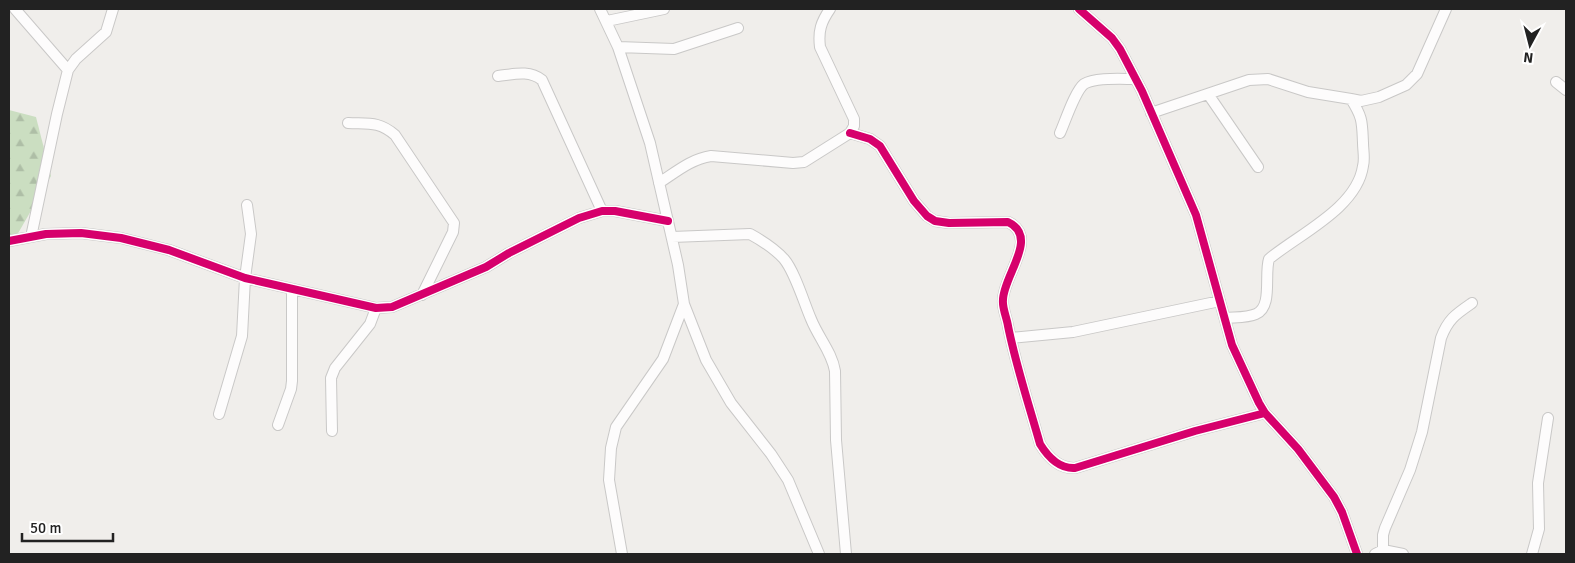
<svg xmlns="http://www.w3.org/2000/svg" width="1575" height="563" font-family="Signika,sans-serif">
	<defs>
		<pattern id="forest-firs" width="22" height="20" patternUnits="userSpaceOnUse" patternTransform="scale(1.25)"><rect width="22" height="20" fill="#cbdec1"/><path d="M5 1l3.5 6h-7zM16 11l3.5 6h-7z" fill="#aebea6"/></pattern>
	</defs>
	<rect width="100%" height="100%" fill="#f0eeeb"/>
	<path fill="url(#forest-firs)" d="M 9,110 L 36,117 L 51,176 L 9,249 Z"/>
	<g fill="none" stroke-linecap="round" stroke-linejoin="round">
		<g stroke="#c9c8c7" stroke-width="12">
			<path id="street" d="M 15,9 L 68,70
				M 600,9 L 618,47 L 650,143 L 678,265 L 684,304 L 706,360 L 731,403 L 771,454 L 788,480 L 819,554
				M 1079,9 L 1112,38 L 1120,49 L 1142,91 L 1196,215 L 1232,345 L 1259,403 L 1265,413 L 1298,449 L 1334,497 L 1342,512 L 1357,554
				M 607,21 L 664,9
				M 618,47 L 674,49 L 738,28
				M 498,76 C 515,74 529,70 542,80 L 602,211
				M 1556,82 L 1566,90
				M 1208,94 L 1258,167
				M 1151,113 L 1249,80 L 1268,79 L 1308,92 L 1351,99 L 1361,101 L 1379,97 L 1406,85 L 1417,74 L 1446,9
				M 348,123 C 368,124 379,121 395,135 L 454,223 L 453,232 L 422,295
				M 850,133 L 870,139 L 880,146 L 914,201 L 927,216 L 935,221 L 949,223 L 1008,222 C 1040,237 1003,276 1003,300 C 1002,308 1007,318 1008,326 C 1016,366 1029,405 1040,444 C 1048,457 1059,469 1075,468 L 1195,431 L 1265,413
				M 1060,133 C 1065,122 1075,91 1084,84 C 1095,77 1122,79 1135,79
				M 659,183 C 676,172 691,159 711,156 L 793,163 L 804,162 L 850,133 L 854,126 L 854,119 L 820,47 C 818,31 821,22 830,9
				M 31,237 L 57,114 L 68,70 L 76,59 L 106,32 L 113,9
				M 672,237 L 750,234 C 761,240 775,249 784,259 C 795,272 804,303 811,319 C 818,337 832,352 835,371 L 836,440 L 846,554
				M 9,241 L 46,234 L 81,233 L 121,238 L 169,250 L 245,278 L 376,308 L 392,307 L 486,267 L 509,253 L 579,218 L 602,211 L 615,211 L 668,221
				M 1225,318 C 1235,317 1247,318 1256,314 C 1273,307 1264,274 1269,259 C 1299,234 1357,208 1363,166 C 1365,159 1363,150 1363,143 C 1362,122 1363,118 1351,99
				M 1011,338 L 1073,332 L 1220,301
				M 219,414 L 242,336 L 245,278 L 251,234 L 247,205
				M 278,425 L 291,389 L 292,381 L 292,289
				M 332,431 L 331,378 L 335,368 L 370,324 L 376,308
				M 1383,550 L 1383,535 L 1385,528 L 1410,470 L 1422,432 L 1441,338 C 1448,319 1456,314 1472,303
				M 622,554 L 609,480 L 611,448 L 616,427 L 663,359 L 684,304
				M 1375,554 L 1383,550 L 1403,554
				M 1532,554 L 1539,529 L 1538,483 L 1548,418"/>
		</g>
		<use href="#street" stroke="#fdfcfc" stroke-width="10"/>
		<g stroke="#fff" stroke-width="11">
			<path id="cycleway" d="M 1079,9 L 1112,38 L 1120,49 L 1142,91 L 1196,215 L 1232,345 L 1259,403 L 1265,413 L 1298,449 L 1334,497 L 1342,512 L 1357,554
				M 850,133 L 870,139 L 880,146 L 914,201 L 927,216 L 935,221 L 949,223 L 1008,222 C 1040,237 1003,276 1003,300 C 1002,308 1007,318 1008,326 C 1016,366 1029,405 1040,444 C 1048,457 1059,469 1075,468 L 1195,431 L 1265,413
				M 9,241 L 46,234 L 81,233 L 121,238 L 169,250 L 245,278 L 376,308 L 392,307 L 486,267 L 509,253 L 579,218 L 602,211 L 615,211 L 668,221"/>
		</g>
		<use href="#cycleway" stroke="#d6006c" stroke-width="8"/>
	</g>
	<rect width="1575" height="563" fill="none" stroke="#222222" stroke-width="20"/>
	<g transform="translate(1530 45) rotate(187)" stroke="#ffffff" stroke-width="4" paint-order="stroke">
	<path d="M0-4L9 19L0 12L-9 19Z" fill="#222222"/>
	<text y="-8" font-size="14" font-weight="bold" text-anchor="middle" fill="#222222">N</text>
	</g>
	<path d="M22 533v8h91v-8" fill="none" stroke="#222222" stroke-width="2.5"/>
	<text x="30" y="533" font-size="15" fill="#222222" stroke="#ffffff" stroke-width="4" paint-order="stroke">50 m</text>
</svg>
